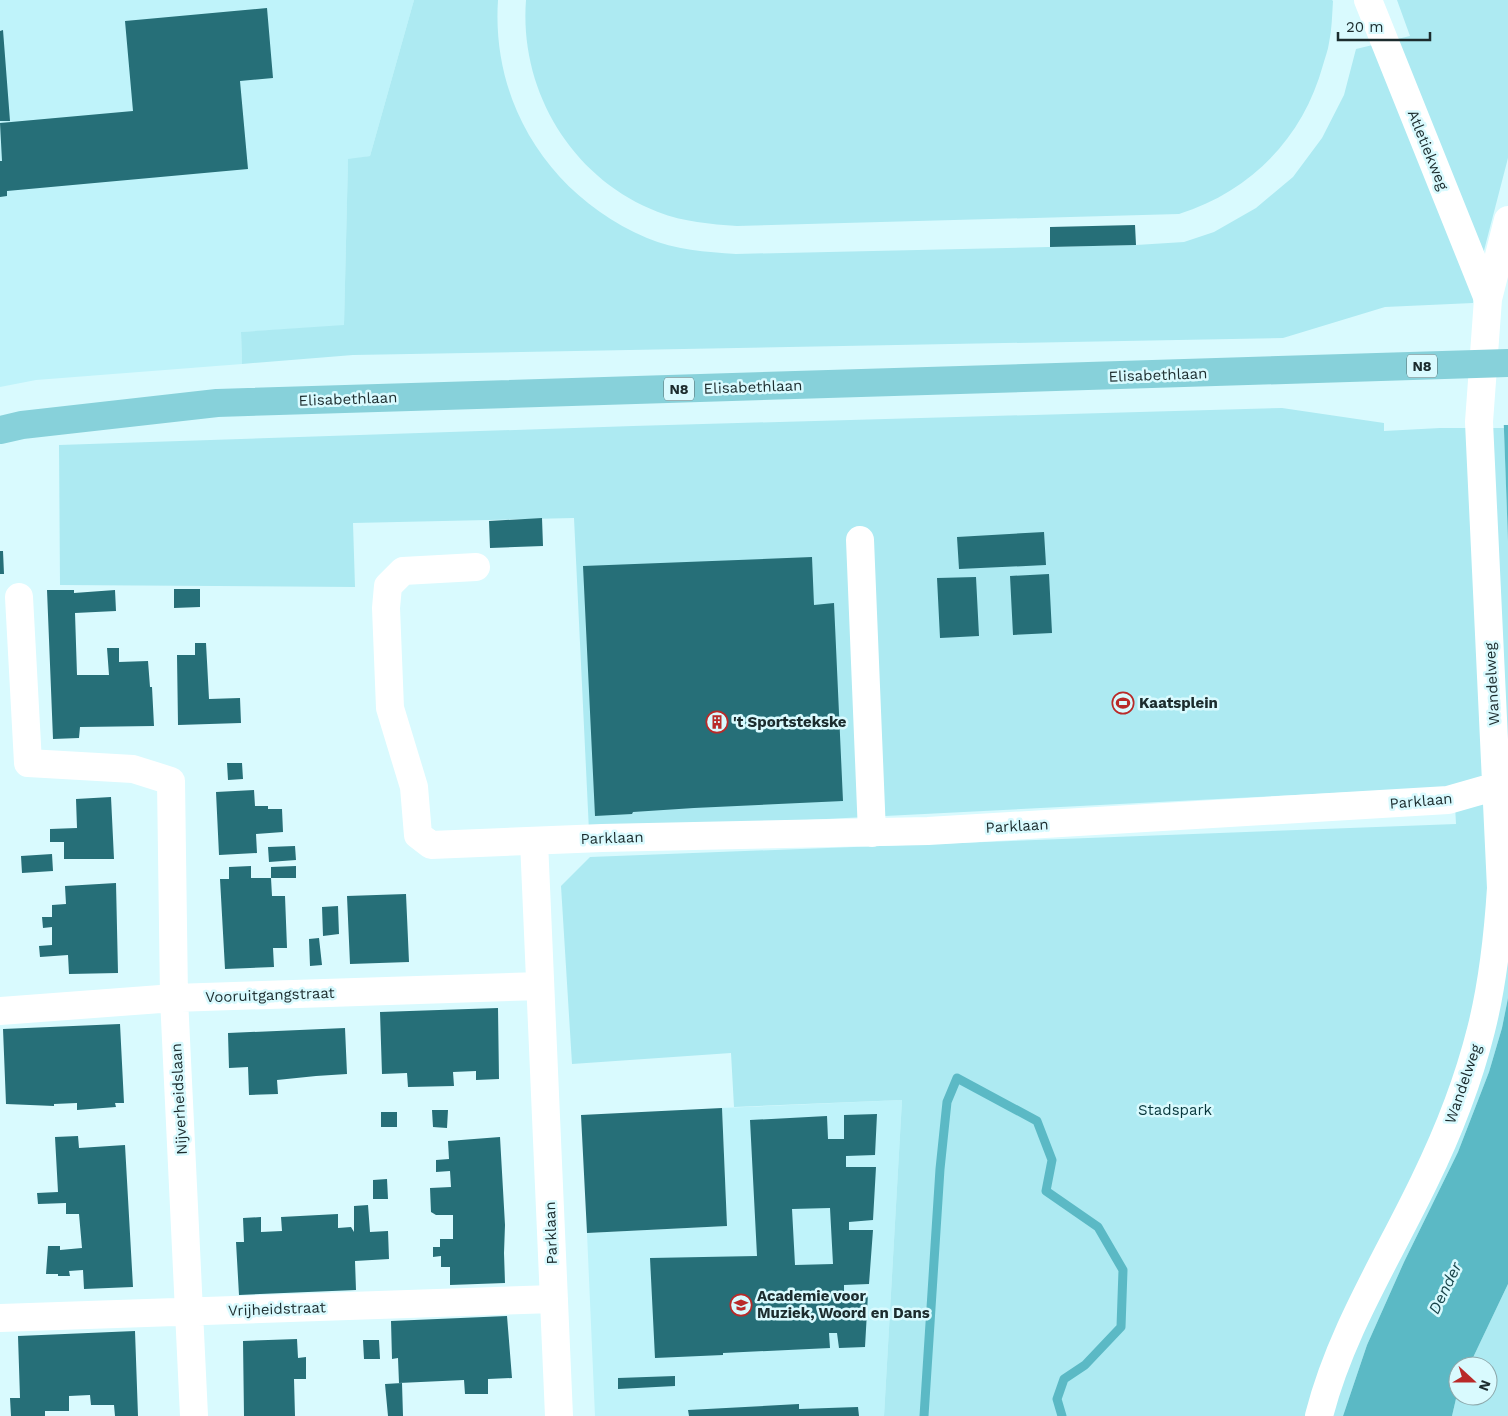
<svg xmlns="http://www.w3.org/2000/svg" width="1508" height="1416" font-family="'Work Sans',sans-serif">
	<rect width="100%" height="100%" fill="#d9fafe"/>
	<path fill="#bff3fa" d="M 0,0 L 414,0 L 370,156 L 348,160 L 344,326 L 241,332 L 242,364 L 36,380 L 0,387 Z
		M 902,1100 L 884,1416 L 595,1416 L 587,1233 L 727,1226 L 722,1108 Z"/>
	<path fill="#adeaf2" d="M 414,0 L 498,0 C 491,105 551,197 647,238 C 675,250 706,252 736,254 L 1136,245 L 1184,242 L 1214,232 L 1256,208 L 1293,177 L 1322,138 L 1344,95 L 1356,49 L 1410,36 L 1397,0 L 1508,0 L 1508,158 L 1473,293 L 1473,303 L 1385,307 L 1283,338 L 353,355 L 242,364 L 241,332 L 344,325 L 348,159 L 370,156 Z
		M 526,0 L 1332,0 L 1333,1 C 1332,15 1332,29 1329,43 C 1328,50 1325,58 1323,65 C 1303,138 1251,191 1179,214 L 737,226 C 710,224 684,222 658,212 C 572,179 519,91 526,0 Z
		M 1282,408 L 1384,423 L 1384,431 L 1440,428 L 1504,428 L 1508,541 L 1508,998 L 1502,1028 L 1489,1072 L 1458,1152 L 1404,1262 L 1367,1345 L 1343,1416 L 884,1416 L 902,1100 L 734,1107 L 731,1053 L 572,1064 L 561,886 L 590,857 L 1456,824 L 1454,787 L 589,831 L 574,518 L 353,523 L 355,587 L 60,585 L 59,445 L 633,426 Z
		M 1508,1284 L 1508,1416 L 1452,1416 L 1458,1390 L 1458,1396 L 1488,1396 L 1488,1366 L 1469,1366 Z"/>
	<path fill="#5bb9c5" d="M 1508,344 L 1508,541 L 1503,403 Z
		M 1508,998 L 1508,1284 L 1469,1366 L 1458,1366 L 1458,1390 L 1452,1416 L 1343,1416 L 1367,1345 L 1404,1262 L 1458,1152 L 1489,1072 L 1502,1028 Z"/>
	<path fill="#d9fafe" d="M 1508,342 L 1508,425 L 1501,425 L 1500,403 L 1506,344 Z"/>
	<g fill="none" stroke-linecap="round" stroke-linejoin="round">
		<path stroke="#5bb9c5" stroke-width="9" d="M 924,1416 L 940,1169 L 947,1102 L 957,1078 L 1037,1121 L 1052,1160 L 1046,1191 L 1098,1227 L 1123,1270 L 1121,1327 L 1085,1365 L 1064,1379 L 1057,1399 L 1062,1416"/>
	</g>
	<path fill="#266f78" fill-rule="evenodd" d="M 267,8 L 273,78 L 240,81 L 248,169 L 7,191 L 7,196 L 0,197 L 0,161 L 2,161 L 0,123 L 133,111 L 125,21 Z
		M 3,30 L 10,121 L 0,121 L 0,31 Z
		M 1135,225 L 1136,245 L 1050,247 L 1050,227 Z
		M 542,518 L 543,546 L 490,548 L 489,521 Z
		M 1044,532 L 1046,565 L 959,569 L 957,537 Z
		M 0,551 L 3,551 L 4,574 L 0,574 Z
		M 812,557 L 814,605 L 834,603 L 843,801 L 694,808 L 633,812 L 632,814 L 595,816 L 583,566 Z
		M 1049,574 L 1052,633 L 1013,635 L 1010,576 Z
		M 976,577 L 979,636 L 940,638 L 937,578 Z
		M 174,589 L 200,589 L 200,607 L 174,608 Z
		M 47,590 L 74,590 L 74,593 L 115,590 L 116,611 L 75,613 L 77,675 L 109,675 L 107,648 L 119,648 L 119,662 L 148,661 L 150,687 L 152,687 L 154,726 L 80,727 L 79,738 L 53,739 Z
		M 195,643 L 206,643 L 209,699 L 240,698 L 241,723 L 178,725 L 177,655 L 195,655 Z
		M 227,763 L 242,763 L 243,779 L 228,780 Z
		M 254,790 L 255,806 L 268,806 L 268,809 L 282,809 L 283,832 L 256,834 L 257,853 L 219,855 L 216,792 Z
		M 111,797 L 114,859 L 64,859 L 64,842 L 50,842 L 50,829 L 77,828 L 76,799 Z
		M 295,846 L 296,860 L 269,862 L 268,847 Z
		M 52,854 L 53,871 L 22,873 L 21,856 Z
		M 251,866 L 251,878 L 271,878 L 272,896 L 285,896 L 287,948 L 273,948 L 274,967 L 225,969 L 220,879 L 229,879 L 229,867 Z
		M 296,866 L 296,878 L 271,878 L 271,867 Z
		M 116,883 L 118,973 L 69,974 L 68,955 L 40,957 L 39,946 L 52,945 L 52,927 L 43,928 L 42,917 L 52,917 L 52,905 L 66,904 L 65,886 Z
		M 406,894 L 409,962 L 350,964 L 347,896 Z
		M 338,906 L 339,934 L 323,936 L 322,907 Z
		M 319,938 L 322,965 L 310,966 L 309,939 Z
		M 498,1008 L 499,1079 L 476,1080 L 476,1071 L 453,1072 L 454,1086 L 408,1087 L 407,1073 L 382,1074 L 380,1012 Z
		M 120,1024 L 124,1103 L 115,1103 L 116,1107 L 77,1110 L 77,1103 L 54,1104 L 54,1106 L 6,1104 L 3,1029 Z
		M 345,1028 L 347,1074 L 316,1076 L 277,1080 L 278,1094 L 249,1095 L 248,1067 L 229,1068 L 228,1033 Z
		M 722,1108 L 727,1226 L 587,1233 L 581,1115 Z
		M 432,1110 L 448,1110 L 447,1128 L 433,1127 Z
		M 381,1112 L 397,1112 L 397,1127 L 381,1127 Z
		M 877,1114 L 875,1155 L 846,1156 L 846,1167 L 876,1167 L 873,1220 L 849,1222 L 849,1230 L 873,1230 L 869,1284 L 844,1285 L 844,1294 L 868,1294 L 865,1347 L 839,1348 L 837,1333 L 829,1333 L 830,1348 L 723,1353 L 723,1355 L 655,1358 L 650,1258 L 757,1256 L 750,1120 L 827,1116 L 828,1139 L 844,1139 L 844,1115 ZM 830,1208 L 833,1264 L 795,1265 L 792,1209 Z
		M 78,1136 L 79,1148 L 125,1145 L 133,1287 L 84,1289 L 83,1270 L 69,1271 L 70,1276 L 58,1276 L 58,1274 L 46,1274 L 48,1246 L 60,1246 L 60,1250 L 82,1248 L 79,1214 L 66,1214 L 66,1203 L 38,1204 L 37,1193 L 58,1192 L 55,1137 Z
		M 500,1137 L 505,1225 L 504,1253 L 505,1283 L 450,1285 L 450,1267 L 441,1267 L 441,1256 L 433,1257 L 433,1247 L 440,1247 L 440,1239 L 453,1239 L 453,1215 L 436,1215 L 431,1212 L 430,1188 L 451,1187 L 450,1171 L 436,1172 L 436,1160 L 449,1159 L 448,1141 Z
		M 387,1179 L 388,1199 L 373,1199 L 373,1180 Z
		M 368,1205 L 370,1232 L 388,1231 L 389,1259 L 355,1261 L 356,1290 L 239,1295 L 236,1242 L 244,1242 L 243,1218 L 261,1217 L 261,1232 L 282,1231 L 281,1217 L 338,1214 L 338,1228 L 351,1227 L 354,1232 L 354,1206 Z
		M 507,1316 L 512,1378 L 488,1379 L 488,1394 L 465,1394 L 464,1380 L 399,1383 L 398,1358 L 392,1359 L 391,1321 Z
		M 135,1331 L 138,1416 L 115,1416 L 114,1405 L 91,1405 L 90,1395 L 69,1396 L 69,1411 L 45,1411 L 45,1416 L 11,1416 L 10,1398 L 20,1398 L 18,1336 Z
		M 297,1339 L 298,1358 L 306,1357 L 306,1379 L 294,1379 L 295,1416 L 244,1416 L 243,1341 Z
		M 363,1340 L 379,1340 L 380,1359 L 364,1359 Z
		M 675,1376 L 675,1386 L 618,1389 L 618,1378 Z
		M 402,1383 L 403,1416 L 388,1416 L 385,1384 Z
		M 799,1404 L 799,1409 L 858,1407 L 859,1416 L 689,1416 L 688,1410 Z"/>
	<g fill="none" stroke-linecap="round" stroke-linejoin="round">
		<path stroke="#fff" stroke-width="28" d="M 1368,0 L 1488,299
			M 860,540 L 872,833
			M 476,567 L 403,571 L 388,586 L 386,608 L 390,708 L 414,787 L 418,835 L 431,845 L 602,838 L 928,831 L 1448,800 L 1497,786
			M 19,597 L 28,763 L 133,769 L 171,781 L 174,998 L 194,1416
			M 534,841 L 559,1416
			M 0,1011 L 174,998 L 540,986
			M 0,1318 L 554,1299
			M 1319,1416 C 1340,1333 1387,1259 1424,1182 C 1448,1133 1468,1082 1481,1030 C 1493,983 1498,935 1501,888 L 1479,422 L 1488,299 L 1508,220"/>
		<path stroke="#87d1da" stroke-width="28" d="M 0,430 L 22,425 L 217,403 L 1508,363"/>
	</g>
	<defs>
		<g id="stadium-ring" transform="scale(1.125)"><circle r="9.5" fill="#d9fafe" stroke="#b92a29" stroke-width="1.5"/><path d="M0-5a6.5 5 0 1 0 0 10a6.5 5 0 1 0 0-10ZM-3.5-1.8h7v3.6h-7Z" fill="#b92a29"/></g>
		<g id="building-ring" transform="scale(1.125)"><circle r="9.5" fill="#d9fafe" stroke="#b92a29" stroke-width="1.5"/><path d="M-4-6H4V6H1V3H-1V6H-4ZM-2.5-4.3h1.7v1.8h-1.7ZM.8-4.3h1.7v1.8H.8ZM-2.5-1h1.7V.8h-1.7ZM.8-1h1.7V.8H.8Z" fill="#b92a29"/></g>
		<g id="school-ring" transform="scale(1.125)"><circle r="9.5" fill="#d9fafe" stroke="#b92a29" stroke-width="1.5"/><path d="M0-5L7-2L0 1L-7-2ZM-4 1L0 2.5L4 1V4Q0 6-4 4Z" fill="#b92a29"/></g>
	</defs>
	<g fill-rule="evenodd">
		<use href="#stadium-ring" x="1123" y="703"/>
		<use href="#building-ring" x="717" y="722"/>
		<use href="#school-ring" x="741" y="1305"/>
	</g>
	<g text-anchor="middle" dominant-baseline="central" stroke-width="5" stroke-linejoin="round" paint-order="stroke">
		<g fill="#d9fafe" stroke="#556a6c" stroke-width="1">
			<rect x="1407" y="354.5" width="30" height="23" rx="4"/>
			<rect x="664" y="377.5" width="30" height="23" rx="4"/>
		</g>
		<g font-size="14" font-weight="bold" fill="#1c2c2e">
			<text x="1422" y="366">N8</text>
			<text x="679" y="389">N8</text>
		</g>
		<g font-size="15" fill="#1c2c2e" stroke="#d9fafe">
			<text transform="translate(1428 150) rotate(68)">Atletiekweg</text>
			<text transform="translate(1158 375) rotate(-2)">Elisabethlaan</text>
			<text transform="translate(753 387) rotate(-2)">Elisabethlaan</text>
			<text transform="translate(348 399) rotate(-2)">Elisabethlaan</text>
			<text transform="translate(1492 684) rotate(-93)">Wandelweg</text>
			<text transform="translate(1421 801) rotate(-5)">Parklaan</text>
			<text transform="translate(1017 826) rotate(-3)">Parklaan</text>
			<text transform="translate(612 838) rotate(-2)">Parklaan</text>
			<text transform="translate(270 995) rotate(-2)">Vooruitgangstraat</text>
			<text transform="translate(1463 1084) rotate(-71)">Wandelweg</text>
			<text transform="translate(179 1099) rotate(-93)">Nijverheidslaan</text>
			<text transform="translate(551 1233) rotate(-92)">Parklaan</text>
			<text transform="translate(277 1309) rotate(-2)">Vrijheidstraat</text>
		</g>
		<g font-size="15" font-weight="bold" fill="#1c2c2e" stroke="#d9fafe" text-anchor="start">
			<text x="1139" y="703">Kaatsplein</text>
			<text x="733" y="722">'t Sportstekske</text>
			<text x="757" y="1296">Academie voor<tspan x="757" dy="17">Muziek, Woord en Dans</tspan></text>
		</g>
		<g font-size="15" fill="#08373c" stroke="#d9fafe">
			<text x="1175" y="1110">Stadspark</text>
		</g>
		<g font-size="16" font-style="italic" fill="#19444a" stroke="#d9fafe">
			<text transform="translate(1445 1288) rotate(-64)">Dender</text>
		</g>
	</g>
	<g transform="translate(1473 1381) rotate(111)"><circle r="24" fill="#d9fafe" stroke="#8da8ab"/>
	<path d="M0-4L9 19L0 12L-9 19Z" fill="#b92a29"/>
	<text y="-8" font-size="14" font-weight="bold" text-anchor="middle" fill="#1c2c2e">N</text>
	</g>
	<path d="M1338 32v8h92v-8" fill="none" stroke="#1c2c2e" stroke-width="2.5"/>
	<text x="1346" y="32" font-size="15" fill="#1c2c2e" stroke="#d9fafe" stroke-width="4" paint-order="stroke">20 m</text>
</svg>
